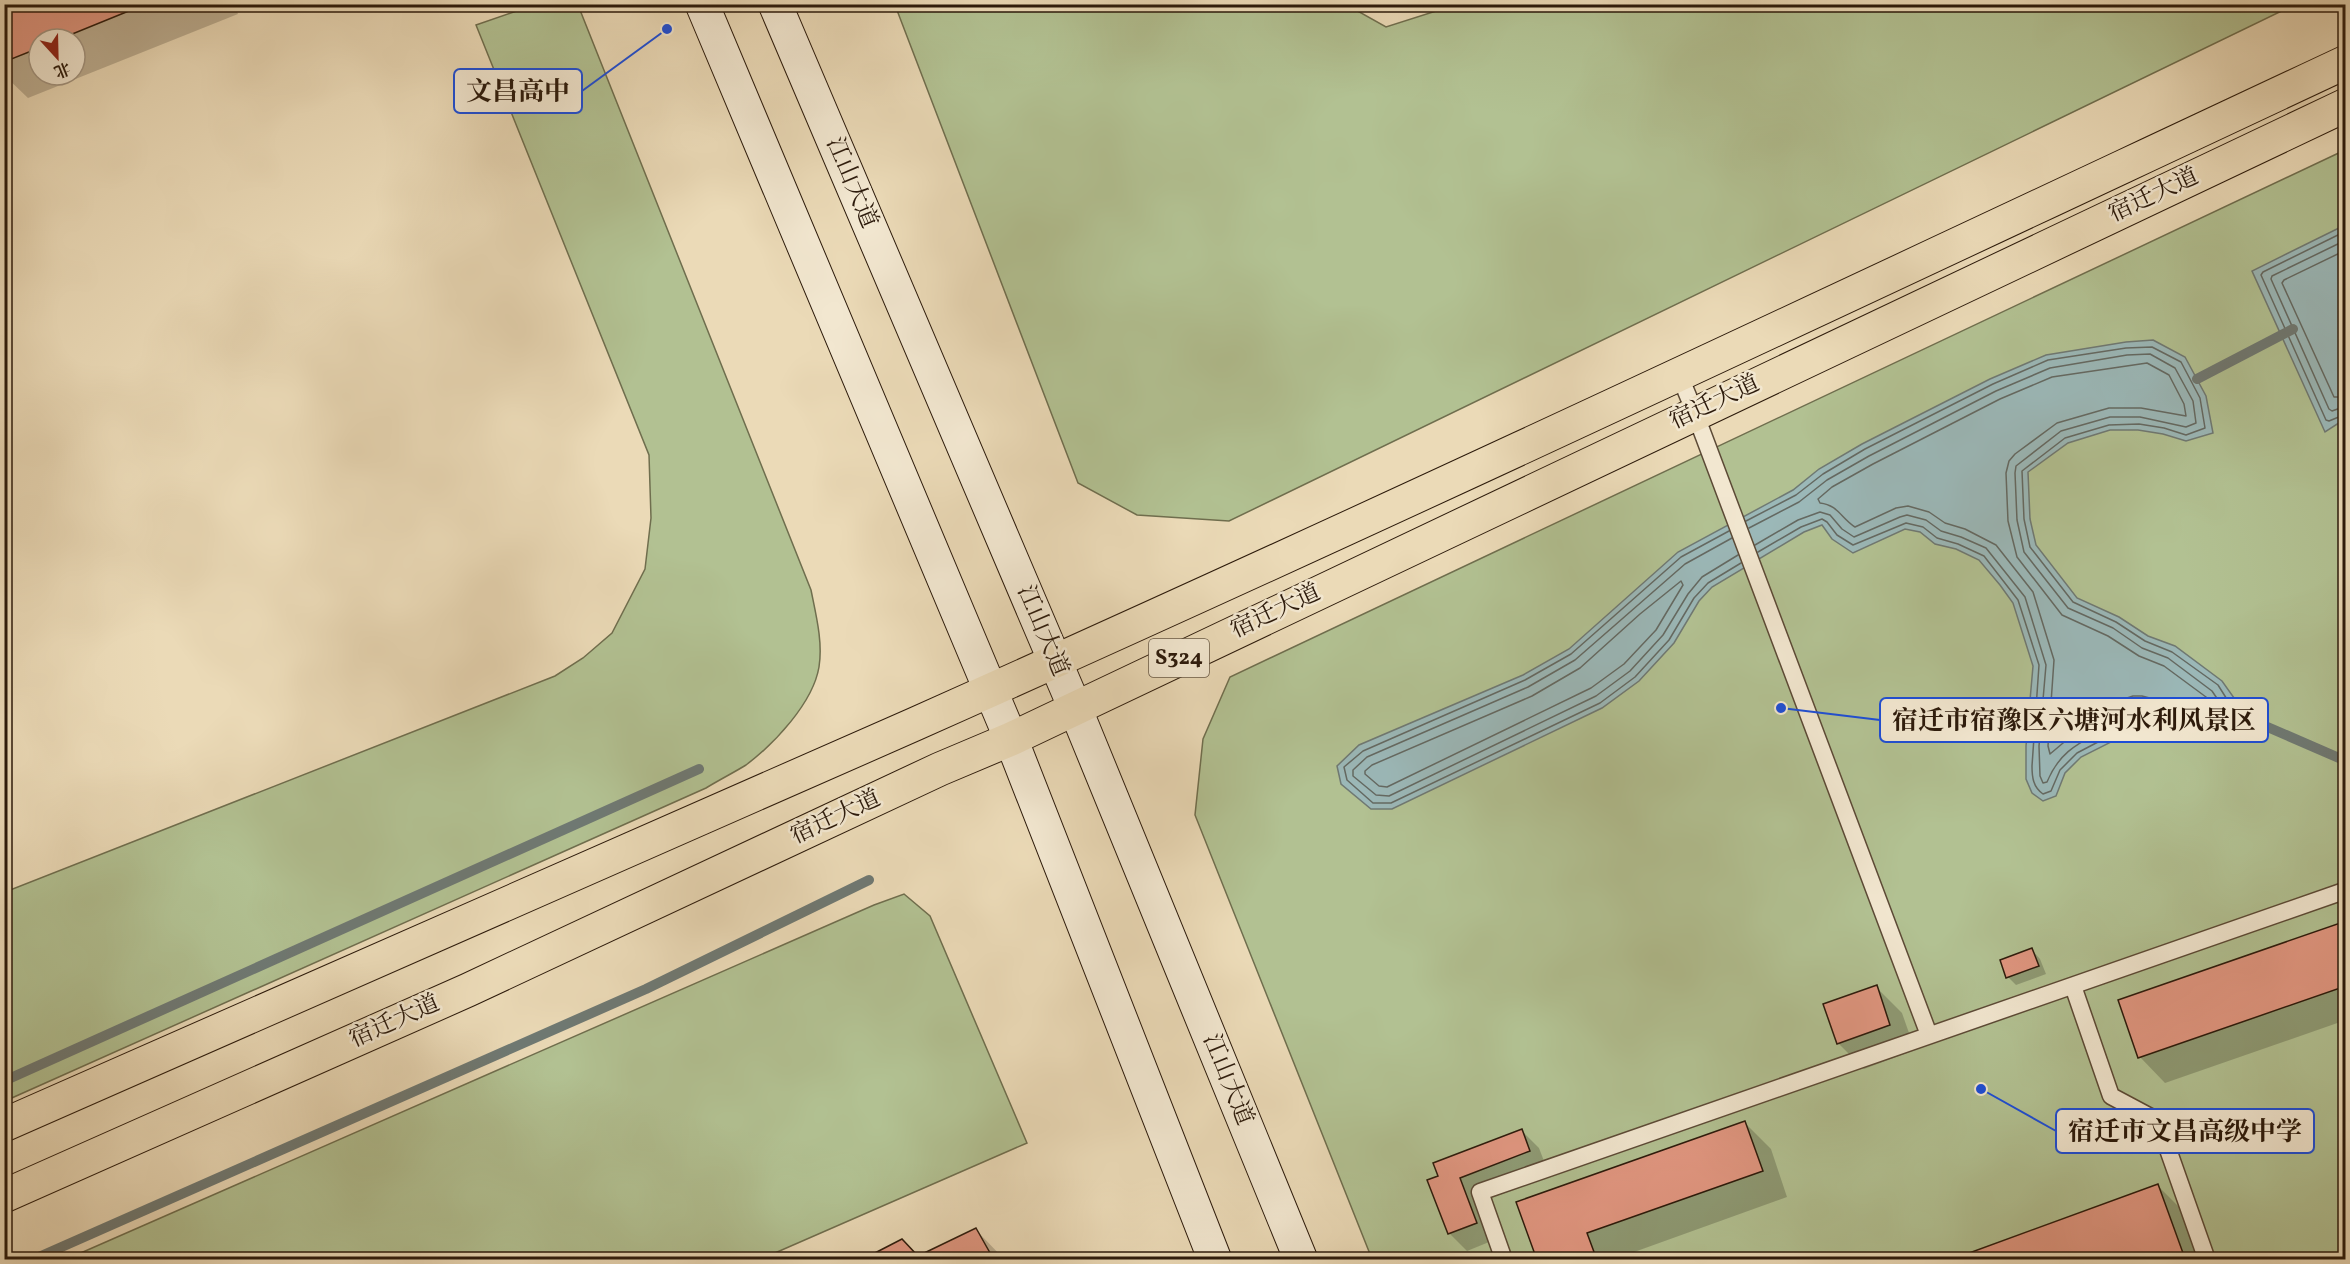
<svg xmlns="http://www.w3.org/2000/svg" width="2350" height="1264" font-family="Vollkorn,'Noto Serif SC',serif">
	<rect width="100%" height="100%" fill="#ebdab7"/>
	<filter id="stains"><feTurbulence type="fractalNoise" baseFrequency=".00333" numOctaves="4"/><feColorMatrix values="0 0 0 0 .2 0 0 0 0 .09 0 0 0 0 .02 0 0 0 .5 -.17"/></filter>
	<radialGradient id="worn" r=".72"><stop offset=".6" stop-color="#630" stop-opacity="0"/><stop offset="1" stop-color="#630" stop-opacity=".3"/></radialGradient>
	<path fill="#b2c192" stroke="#6f6e4e" stroke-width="1.5" d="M 1458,4 L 2294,4 L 2294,5 L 1229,521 L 1137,515 L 1078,483 L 895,5 L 1347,5 L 1386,27 Z
		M 534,5 L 578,5 L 811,590 C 816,615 823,642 819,667 C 813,703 774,744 746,765 C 733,773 719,780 706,788 L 5,1101 L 5,892 L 555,676 L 583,658 L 612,633 L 645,569 L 651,518 L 649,455 L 476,25 Z
		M 2345,150 L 2345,1259 L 1372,1259 L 1195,815 L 1203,739 L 1230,677 Z
		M 904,894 L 930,916 L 1027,1143 L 761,1259 L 67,1259 L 874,905 Z"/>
	<path fill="#9bb8b8" stroke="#6f7973" stroke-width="1.5" d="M 2345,225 L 2345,419 L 2325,432 L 2252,271 Z
		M 2153,340 L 2185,357 L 2206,396 L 2213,433 L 2186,441 L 2163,434 L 2138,430 L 2110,430 L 2068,443 L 2028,472 L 2030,519 L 2036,545 L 2077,598 L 2119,617 L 2148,636 L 2175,646 L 2222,681 L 2249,719 L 2233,738 L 2218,739 L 2137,718 L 2123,736 L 2081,757 L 2065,773 L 2056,796 L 2043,801 L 2032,793 L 2026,779 L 2026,746 L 2033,666 L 2013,603 L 2000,585 L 1979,560 L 1956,549 L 1935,544 L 1920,532 L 1905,529 L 1853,553 L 1832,539 L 1822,525 L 1804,532 L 1712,587 L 1699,601 L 1674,643 L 1639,681 L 1602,708 L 1392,809 L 1371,809 L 1341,784 L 1337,766 L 1359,745 L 1523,675 L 1569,649 L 1678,552 L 1793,490 L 1819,469 L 1862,444 L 1990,379 L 2046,355 L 2126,342 Z"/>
	<path fill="#0003" fill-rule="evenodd" d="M 4,4 L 234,4 L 238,14 L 28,98 L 4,75 ZM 39,39 L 75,39 L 75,75 L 39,75 Z
		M 2346,923 L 2346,1020 L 2165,1083 L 2140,1057 Z
		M 2032,950 L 2040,959 L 2046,974 L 2016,985 L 2008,977 Z
		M 1876,987 L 1902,1013 L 1915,1050 L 1864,1069 L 1838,1043 Z
		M 1745,1123 L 1771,1149 L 1787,1197 L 1612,1260 L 1538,1260 Z
		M 1522,1131 L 1539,1148 L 1547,1169 L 1477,1196 L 1494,1240 L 1467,1251 L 1449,1233 L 1429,1181 Z
		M 2158,1186 L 2184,1212 L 2201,1260 L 1954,1260 Z
		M 976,1230 L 1005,1260 L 874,1260 L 919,1258 Z"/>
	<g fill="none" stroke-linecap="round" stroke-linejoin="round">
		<path stroke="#646962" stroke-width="1.5" d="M 2346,231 L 2263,272 L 2261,275 L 2326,420 L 2329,421 L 2346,414
			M 2346,240 L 2272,276 L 2271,279 L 2329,409 L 2332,411 L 2346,406
			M 2346,250 L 2284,280 L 2282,283 L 2334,397 L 2346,397
			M 2147,363 L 2169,375 L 2184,404 L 2186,416 L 2141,408 L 2109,408 L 2057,423 L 2015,454 L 2009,461 L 2006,473 L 2008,521 L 2017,557 L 2062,615 L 2108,636 L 2139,656 L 2164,666 L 2206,697 L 2215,712 L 2211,714 L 2142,696 L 2133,696 L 2124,699 L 2109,717 L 2069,738 L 2050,754 L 2048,746 L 2054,660 L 2033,592 L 1996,545 L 1965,529 L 1945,523 L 1929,512 L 1908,506 L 1896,508 L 1855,527 C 1841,518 1838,505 1820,503 L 1818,499 L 1832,487 L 1873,464 L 2000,399 L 2052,377 Z
			M 1746,521 L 1796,495 L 1823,474 L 1865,449 L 1993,384 L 2048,360 L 2126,348 L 2152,347 L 2181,362 L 2200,398 L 2205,428 L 2186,435 L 2164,428 L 2139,424 L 2109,425 L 2065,438 L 2022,471 L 2024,519 L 2030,547 L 2073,602 L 2116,622 L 2145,641 L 2172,652 L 2218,685 L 2240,720 L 2230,732 L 2218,733 L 2134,713 L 2119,731 L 2077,753 L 2060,770 L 2051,791 L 2043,794 C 2033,787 2032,777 2032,766 L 2039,665 L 2018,600 L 1984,556 L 1958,544 L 1937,538 L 1923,527 L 1906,523 L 1853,545 L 1837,535 L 1827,522 L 1822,519 L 1801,527 L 1758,552
			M 1749,528 L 1799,502 L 1827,480 L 1869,456 L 1996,391 L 2050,368 L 2127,355 L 2150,354 L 2175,368 L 2193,401 L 2196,423 L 2186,427 L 2140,417 L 2110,417 L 2061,431 L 2016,466 L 2015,473 L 2017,520 L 2024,552 L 2068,608 L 2113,628 L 2142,648 L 2168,658 L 2212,691 L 2231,719 L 2226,725 L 2218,725 L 2141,705 C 2124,703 2124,719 2112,725 C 2083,742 2061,748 2047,782 L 2043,783 L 2040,776 L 2039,746 L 2046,665 L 2025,597 L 1986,548 L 1961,537 L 1941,531 L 1926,520 L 1907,515 L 1900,517 L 1854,537 L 1842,529 L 1830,515 L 1820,512 L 1798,520 L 1755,545
			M 1729,531 L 1681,557 L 1571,654 L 1525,680 L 1363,751 L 1344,767 L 1347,780 L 1373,803 L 1391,803 L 1600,703 L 1635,677 L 1669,640 L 1694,598 L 1708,583 L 1741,563
			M 1732,538 L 1685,564 L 1575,660 L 1528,687 L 1367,757 L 1353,770 L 1353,776 L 1376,795 L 1389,796 L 1596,696 L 1630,671 L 1663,635 L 1688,594 L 1702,577 L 1738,555
			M 1681,581 L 1683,585 L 1656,630 L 1624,664 L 1591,688 L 1387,787 L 1379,786 L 1365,774 L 1365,771 L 1372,765 L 1532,696 L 1580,668 L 1640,614 Z"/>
		<path stroke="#6f7973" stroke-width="10" d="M 2197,379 L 2293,329
			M 2249,719 L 2346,761
			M 4,1081 L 699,769
			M 32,1260 L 646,989 L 869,880"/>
	</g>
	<path fill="#e09680" stroke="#2c1a0b" stroke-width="1.5" d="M 4,4 L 146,4 L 60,39 L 39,39 L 39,48 L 4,62 Z
		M 2346,921 L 2346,986 L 2138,1058 L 2118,1000 Z
		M 2032,948 L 2039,966 L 2006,978 L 2000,960 Z
		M 1877,985 L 1890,1025 L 1837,1044 L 1823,1004 Z
		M 1745,1121 L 1763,1171 L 1587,1233 L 1597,1260 L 1537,1260 L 1516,1202 Z
		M 1522,1129 L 1530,1151 L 1460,1178 L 1477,1223 L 1448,1234 L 1427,1180 L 1438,1176 L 1433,1163 Z
		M 2158,1184 L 2183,1253 L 2164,1260 L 2150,1260 L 2149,1254 L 2134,1260 L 1950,1260 Z
		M 976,1228 L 994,1260 L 872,1260 L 871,1255 L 902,1239 L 918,1256 Z"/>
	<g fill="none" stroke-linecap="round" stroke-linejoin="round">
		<g stroke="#5c4a36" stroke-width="19">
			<path id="lane" d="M 1679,374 L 1695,413 L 1929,1035
				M 2073,986 L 2111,1096 L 2158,1121 L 2207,1260
				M 1504,1260 L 1480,1192 L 2344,891"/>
		</g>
		<g stroke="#2c1a0b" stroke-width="35">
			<path id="secondary" d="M 702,4 L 1011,739 L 1215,1260
				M 775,4 L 1075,708 L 1301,1260"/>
		</g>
		<g stroke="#2c1a0b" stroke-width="35">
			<path id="primary" d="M 4,1125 C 309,992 613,860 915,724 C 1395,510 1870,285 2346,62
				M 4,1196 L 468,990 L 940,769 L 1011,739 L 2346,105"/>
		</g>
		<use href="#lane" stroke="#f2e7d0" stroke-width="16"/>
		<use href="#secondary" stroke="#f2e7d0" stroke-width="33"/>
		<use href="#primary" stroke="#ebdab7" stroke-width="33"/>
	</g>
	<g text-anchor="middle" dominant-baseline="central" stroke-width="5" stroke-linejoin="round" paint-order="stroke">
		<rect fill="#f2e7d0" stroke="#675846" stroke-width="1.5" x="1149" y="639" width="60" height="38" rx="4.5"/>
		<g font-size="22" font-weight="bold" fill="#2c1a0b">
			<text x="1179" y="658">S324</text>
		</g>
		<g font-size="24" fill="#2c1a0b" stroke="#f2e7d0">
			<text transform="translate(851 183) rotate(67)">江山大道</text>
			<text transform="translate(2154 196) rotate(-25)">宿迁大道</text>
			<text transform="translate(1715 403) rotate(-25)">宿迁大道</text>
			<text transform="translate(1276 612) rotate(-25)">宿迁大道</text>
			<text transform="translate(1042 631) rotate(67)">江山大道</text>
			<text transform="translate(836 818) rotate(-25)">宿迁大道</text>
			<text transform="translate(395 1022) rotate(-24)">宿迁大道</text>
			<text transform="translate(1227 1080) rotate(68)">江山大道</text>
		</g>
	</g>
	<path fill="none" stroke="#1d4ed8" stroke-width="2" d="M667 29L582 91M1781 708L1880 720M1981 1089L2056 1131"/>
	<g fill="#1d4ed8" stroke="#f2e7d0" stroke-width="2">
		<circle cx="667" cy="29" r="6"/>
		<circle cx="1781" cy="708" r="6"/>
		<circle cx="1981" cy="1089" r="6"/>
	</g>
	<g fill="#f2e7d0" stroke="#1d4ed8" stroke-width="2">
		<rect x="454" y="69" width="128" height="44" rx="6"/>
		<rect x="1880" y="698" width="388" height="44" rx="6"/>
		<rect x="2056" y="1109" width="258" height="44" rx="6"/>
	</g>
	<g font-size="26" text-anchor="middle" font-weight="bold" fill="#2c1a0b">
		<text x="518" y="100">文昌高中</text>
		<text x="2074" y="729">宿迁市宿豫区六塘河水利风景区</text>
		<text x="2185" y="1140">宿迁市文昌高级中学</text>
	</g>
	<rect width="2350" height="1264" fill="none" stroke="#ebdab7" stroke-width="24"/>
	<rect x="6" y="6" width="2338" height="1252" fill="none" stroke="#2c1a0b" stroke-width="3"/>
	<rect x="12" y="12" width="2326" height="1240" fill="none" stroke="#2c1a0b" stroke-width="1.5"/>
	<g transform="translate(57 57) rotate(158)"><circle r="28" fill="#f2e7d0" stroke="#a39581" stroke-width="1.5"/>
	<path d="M0-4.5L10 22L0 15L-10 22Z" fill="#8f2418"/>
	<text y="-9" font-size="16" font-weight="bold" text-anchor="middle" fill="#2c1a0b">北</text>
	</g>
	<rect width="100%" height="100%" filter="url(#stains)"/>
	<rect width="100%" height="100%" fill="url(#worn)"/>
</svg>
